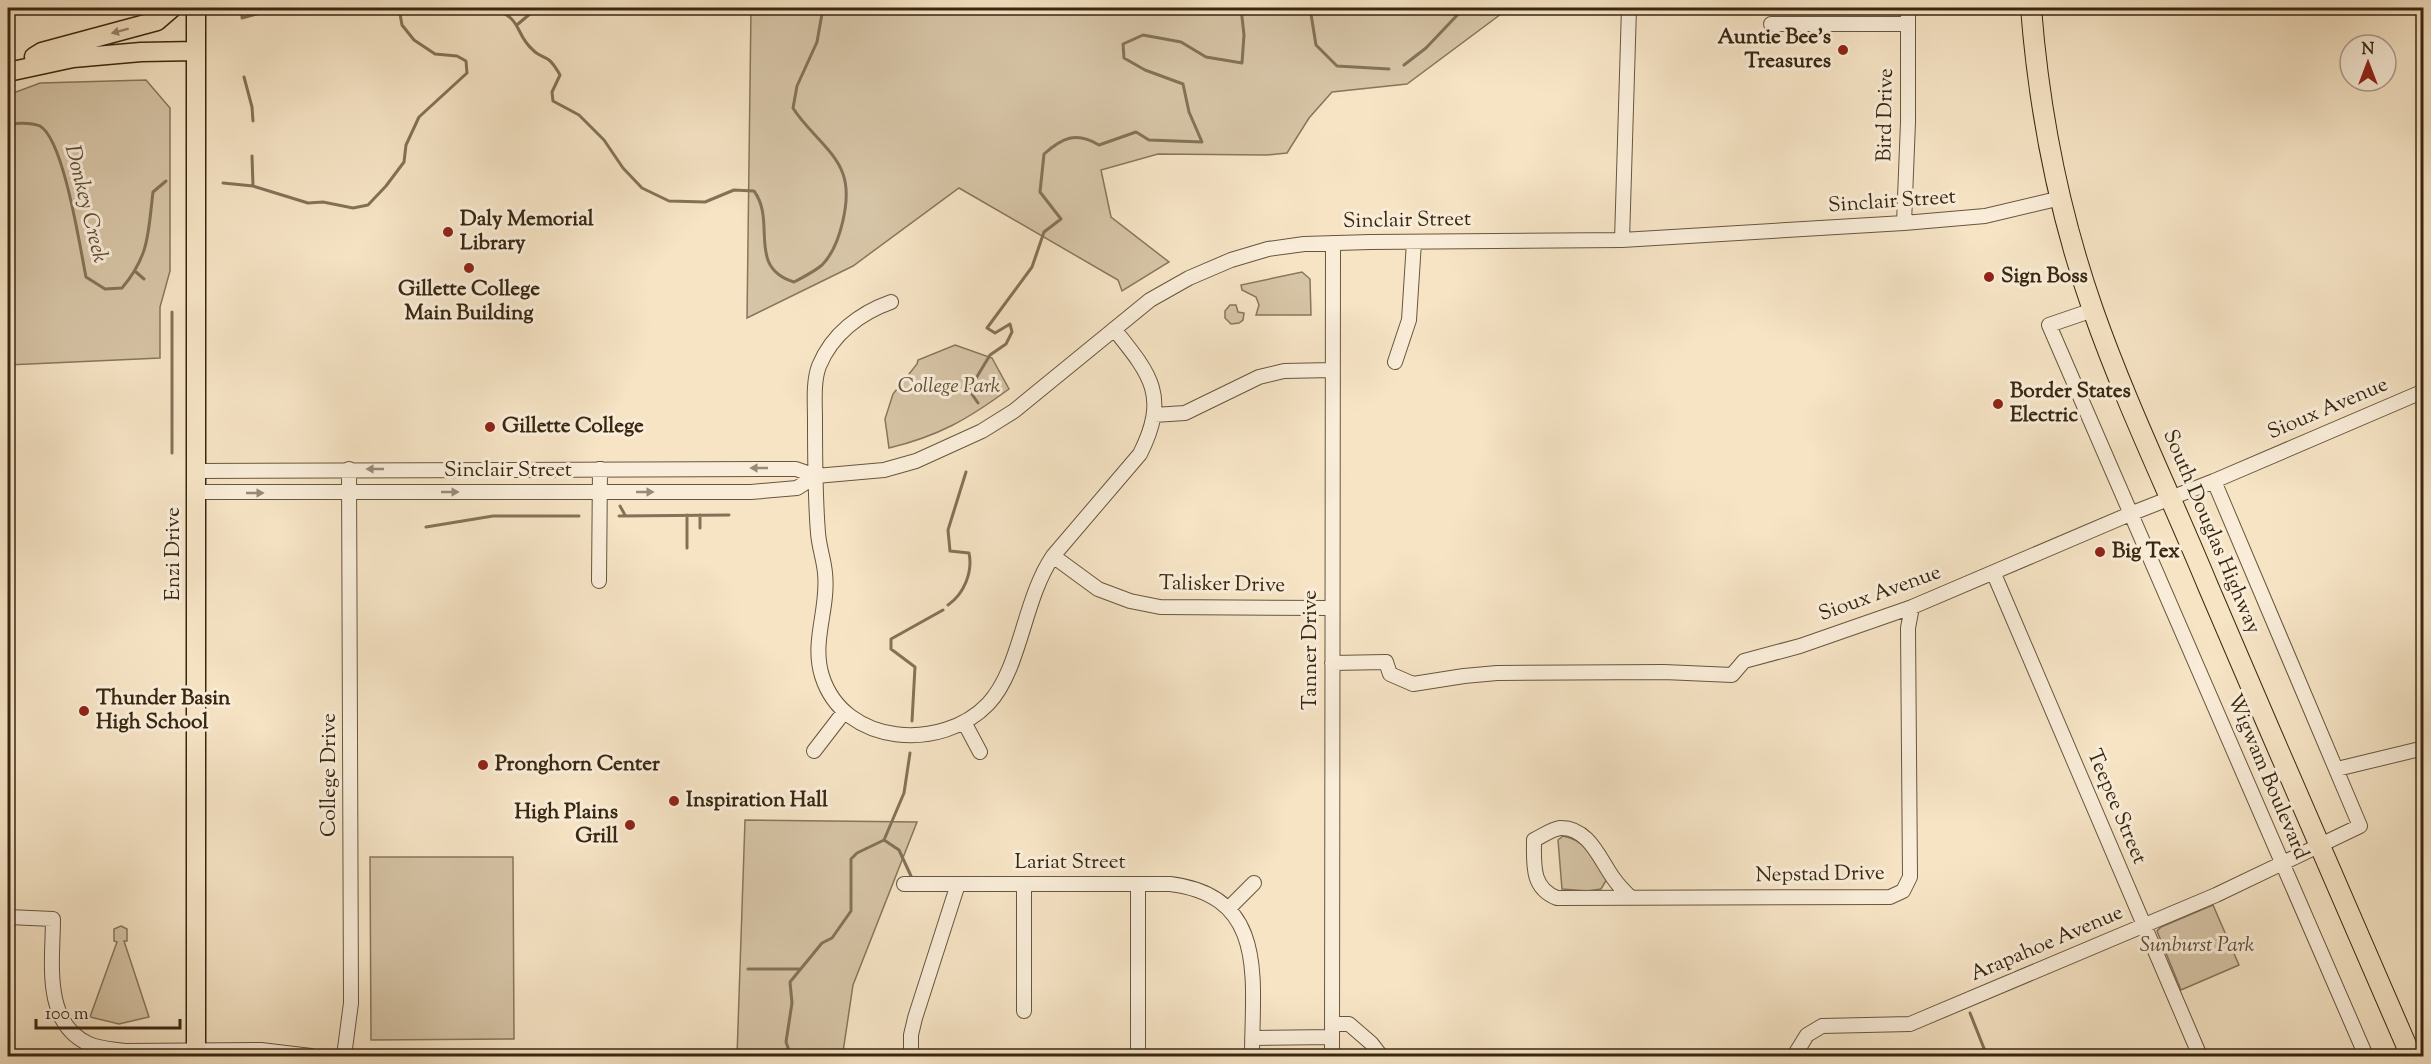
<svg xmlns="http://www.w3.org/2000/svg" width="2431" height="1064" font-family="'Sorts Mill Goudy',serif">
	<rect width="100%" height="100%" fill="#f6e4c5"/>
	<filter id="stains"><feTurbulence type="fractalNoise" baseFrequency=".00333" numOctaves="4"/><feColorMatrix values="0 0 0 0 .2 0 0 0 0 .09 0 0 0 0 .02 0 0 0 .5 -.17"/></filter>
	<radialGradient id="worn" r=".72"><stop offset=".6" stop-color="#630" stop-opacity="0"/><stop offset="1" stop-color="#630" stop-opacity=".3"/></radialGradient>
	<path fill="#d6c4a6" stroke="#87765c" stroke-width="1.5" d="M 751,8 L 1509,8 L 1407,84 L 1332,92 L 1309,118 L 1287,153 L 1267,155 L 1158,154 L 1101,170 L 1111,217 L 1169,262 L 1122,291 L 1118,280 L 959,188 L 853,266 L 747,318 Z
		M 146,80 L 170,108 L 170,271 L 160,307 L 160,358 L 8,365 L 8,95 L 40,83 Z
		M 1302,272 L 1310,279 L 1311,315 L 1256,315 L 1259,305 L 1256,297 L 1242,290 L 1241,285 Z
		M 1230,305 L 1236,305 L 1238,312 L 1244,313 L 1243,320 L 1239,323 L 1231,324 L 1225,318 L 1225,311 Z
		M 955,345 L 992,358 L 1009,389 C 968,419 939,436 889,448 L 885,419 L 893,394 L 917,364 L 918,360 Z
		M 745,820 L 917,822 L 853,985 L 843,1052 L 844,1056 L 737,1056 Z
		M 1563,836 C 1586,840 1595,860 1607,879 L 1601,889 L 1587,891 L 1562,889 L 1558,840 Z
		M 370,857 L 513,857 L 514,1039 L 371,1040 Z
		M 2213,905 L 2239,965 L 2181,990 L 2157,931 L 2161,927 Z
		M 121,926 L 127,929 L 127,941 L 124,941 L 149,1017 L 119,1024 L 90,1017 L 117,942 L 114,941 L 114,929 Z"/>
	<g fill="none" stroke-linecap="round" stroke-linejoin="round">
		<path stroke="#837258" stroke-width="3" d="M 242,8 L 242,18 L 279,8
			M 491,8 C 524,18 514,34 533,50 C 537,55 544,56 549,60 C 554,64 557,70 560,75 L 552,92 L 553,101 L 579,115 L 604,140 L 623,168 L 642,188 L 669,201 L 705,202 L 734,190 L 754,191 C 777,222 746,267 794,282 C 803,277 814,272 822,265 C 840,247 852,199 843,174 C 835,150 807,131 793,108 L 797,86 L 817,42 L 823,8
			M 1310,8 L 1316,45 L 1337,66 L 1389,69
			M 518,24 L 537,8
			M 1404,65 L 1426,48 L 1464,8
			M 244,77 L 252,107 L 253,121
			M 8,124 C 17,123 31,122 40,126 C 64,140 80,248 86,277 L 105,289 L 122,288 C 150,255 148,232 153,192 L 166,181
			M 252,156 L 253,186
			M 223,183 L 253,186 L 308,203 L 323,202 L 353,208 L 368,205 L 386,186 L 404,162 L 406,145 L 419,117 L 467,73 L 466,61 L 457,56 L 435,54 L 414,40 L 402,25 L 399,8
			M 8,191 L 13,200 L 9,229 L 10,256 L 8,265
			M 136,272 L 144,279
			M 172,312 L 172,453
			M 978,403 L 969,390 L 990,355 L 1006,344 L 1012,332 L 1010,324 L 995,333 L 987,328 L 1032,267 L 1044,232 L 1061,219 L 1040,192 L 1044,154 C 1062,138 1076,131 1099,145 L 1136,132 L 1149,140 L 1202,142 L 1189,112 L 1183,84 L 1145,70 L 1124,58 L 1123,44 L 1143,35 L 1181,42 L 1206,57 L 1242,63 L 1244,35 L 1241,8
			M 620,506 L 625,515
			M 687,515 L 687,548
			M 700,515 L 700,528
			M 619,516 L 729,515
			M 426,527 L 493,516 L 579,516
			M 948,605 C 964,594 973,572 969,553 L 950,551 L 948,530 L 966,472
			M 912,721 L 915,667 L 891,649 L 891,639 L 943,610
			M 884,840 L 899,850 L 911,876
			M 748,969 L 799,969
			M 1970,1013 L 1987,1056
			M 791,1056 L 786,1042 L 792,1003 L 790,982 L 822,943 L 832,938 L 851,911 L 851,859 L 857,853 L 884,840 L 904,793 L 910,753"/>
		<g stroke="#68563e" stroke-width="16">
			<path id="minor" d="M 1771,24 L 1908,24
				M 1904,223 L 1908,122 L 1908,8
				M 1622,240 L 1629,8
				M 891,302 C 860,313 832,334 819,366 C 813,382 815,403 815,420 C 815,457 815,496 818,533 C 819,547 824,560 825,573 C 829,609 811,641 822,676 C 844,746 942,752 988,704 C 1021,669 1023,600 1053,556 L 1140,454 C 1169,396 1151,375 1114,329
				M 2093,310 L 2049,325 L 2366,1056
				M 1395,362 L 1409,320 L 1414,242
				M 1154,415 L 1185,413 L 1259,377 L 1284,371 L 1332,370
				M 196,471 L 796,469 L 816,476 L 884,470 L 916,461 L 982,431 L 1014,411 L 1150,300 L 1189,278 L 1231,260 L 1268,249 L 1304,244 L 1370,242 L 1622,240 L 1904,223 L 1985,216 L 2061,198
				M 196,492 L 751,492 L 797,488 L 816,476
				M 1053,556 L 1098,589 L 1130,601 L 1160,607 L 1332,608
				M 1994,574 L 2200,1056
				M 599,581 L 600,469
				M 1332,663 L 1386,662 L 1390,674 L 1413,684 L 1464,676 L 1497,673 L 1664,672 L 1732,675 L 1744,661 L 1800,646 L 1912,607 L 2130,514 L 2214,481 L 2424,391
				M 964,722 L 980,752
				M 814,751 L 844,712
				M 2337,769 L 2424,748
				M 904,884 L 1170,884 C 1269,896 1252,981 1252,1056
				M 1630,897 C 1624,891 1618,885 1614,879 C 1600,860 1589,827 1560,828 C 1552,829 1542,836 1534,840 C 1534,864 1531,888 1557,898 L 1890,897 L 1903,891 L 1910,877 L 1908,628 L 1912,607
				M 1229,908 L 1254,883
				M 8,917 L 53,919 C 53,960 42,1023 89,1044 C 100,1049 113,1049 125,1051 L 261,1050 L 311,1056
				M 1024,1011 L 1024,884
				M 1332,1024 L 1349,1024 L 1371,1043 L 1381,1056
				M 1252,1038 L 1332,1037
				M 344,1056 L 351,1003 L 349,469
				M 911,1056 L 911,1035 L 915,1018 L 958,884
				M 1138,1056 L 1138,884
				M 1332,1056 L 1333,243
				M 1794,1056 L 1807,1035 L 1822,1026 L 1910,1024 L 2216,895 L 2360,826 L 2214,481"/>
		</g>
		<g stroke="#382711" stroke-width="21">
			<path id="major" d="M 34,57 L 42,52 L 157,21 L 172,8
				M 8,72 L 73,58 L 141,52 L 196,51
				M 196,1056 L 196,8"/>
		</g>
		<g stroke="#382711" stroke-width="22">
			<path id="highway" d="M 2031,8 C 2039,110 2059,213 2093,310 C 2126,404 2170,494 2208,586 C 2275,743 2343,900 2411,1056"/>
		</g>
		<use href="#minor" stroke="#f9edd9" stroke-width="14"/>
		<use href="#major" stroke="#f6e4c5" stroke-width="18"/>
		<use href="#highway" stroke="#f6e4c5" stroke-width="20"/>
	</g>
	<defs><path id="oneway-solid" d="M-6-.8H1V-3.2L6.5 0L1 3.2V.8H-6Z" transform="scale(1.5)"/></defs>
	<use fill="#97866b" href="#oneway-solid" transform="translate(120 31) rotate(165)"/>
	<g fill="#988a75">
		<use href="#oneway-solid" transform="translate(759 468) rotate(-180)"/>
		<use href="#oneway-solid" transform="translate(375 469) rotate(180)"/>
		<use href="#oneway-solid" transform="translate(450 492)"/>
		<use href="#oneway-solid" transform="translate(645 492)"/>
		<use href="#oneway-solid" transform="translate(255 493)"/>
	</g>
	<g fill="#8f2418" stroke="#f9edd9" stroke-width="2">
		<circle cx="1843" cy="50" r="6"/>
		<circle cx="448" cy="232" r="6"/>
		<circle cx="469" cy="268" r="6"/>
		<circle cx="1989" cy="277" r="6"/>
		<circle cx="1998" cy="404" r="6"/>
		<circle cx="490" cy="427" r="6"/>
		<circle cx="2100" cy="552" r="6"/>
		<circle cx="84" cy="711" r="6"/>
		<circle cx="483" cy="765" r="6"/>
		<circle cx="674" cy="801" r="6"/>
		<circle cx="630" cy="825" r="6"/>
	</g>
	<g text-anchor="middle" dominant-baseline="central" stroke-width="6" stroke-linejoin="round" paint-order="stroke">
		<g font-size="21" font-weight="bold" fill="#382711" stroke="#f9edd9" text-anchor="start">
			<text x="1831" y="38" text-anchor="end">Auntie Bee's<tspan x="1831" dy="24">Treasures</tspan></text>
			<text x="460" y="220">Daly Memorial<tspan x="460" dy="24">Library</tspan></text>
			<text x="2001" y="277">Sign Boss</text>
			<text x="469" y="290" text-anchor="middle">Gillette College<tspan x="469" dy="24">Main Building</tspan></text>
			<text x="2010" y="392">Border States<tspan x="2010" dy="24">Electric</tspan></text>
			<text x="502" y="427">Gillette College</text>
			<text x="2112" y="552">Big Tex</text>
			<text x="96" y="699">Thunder Basin<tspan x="96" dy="24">High School</tspan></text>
			<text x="495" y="765">Pronghorn Center</text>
			<text x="686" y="801">Inspiration Hall</text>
			<text x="618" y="813" text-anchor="end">High Plains<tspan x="618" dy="24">Grill</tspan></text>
		</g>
		<g font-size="21" fill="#382711" stroke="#f9edd9">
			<text transform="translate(1886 115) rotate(-89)">Bird Drive</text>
			<text transform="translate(1892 202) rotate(-4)">Sinclair Street</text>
			<text transform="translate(1407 221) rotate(-1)">Sinclair Street</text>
			<text transform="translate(2328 409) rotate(-23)">Sioux Avenue</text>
			<text x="508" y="471">Sinclair Street</text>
			<text transform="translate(2211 532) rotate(67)">South Douglas Highway</text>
			<text transform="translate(174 554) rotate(-90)">Enzi Drive</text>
			<text transform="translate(1222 585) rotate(1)">Talisker Drive</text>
			<text transform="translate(1880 594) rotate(-20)">Sioux Avenue</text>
			<text transform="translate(1311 650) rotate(-90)">Tanner Drive</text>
			<text transform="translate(330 775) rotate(-90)">College Drive</text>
			<text transform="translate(2267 777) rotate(67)">Wigwam Boulevard</text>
			<text transform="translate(2116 807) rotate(67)">Teepee Street</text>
			<text x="1070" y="863">Lariat Street</text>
			<text transform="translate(1820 875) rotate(-1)">Nepstad Drive</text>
			<text transform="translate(2047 944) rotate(-23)">Arapahoe Avenue</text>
		</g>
		<g font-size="21" font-style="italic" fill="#604e36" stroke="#f9edd9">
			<text x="949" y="387">College Park</text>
			<text x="2197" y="946">Sunburst Park</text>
		</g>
		<g font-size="22" font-style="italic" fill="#5e4c35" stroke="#f9edd9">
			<text transform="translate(85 204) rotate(76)">Donkey Creek</text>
		</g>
	</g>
	<rect width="2431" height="1064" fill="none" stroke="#f6e4c5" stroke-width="30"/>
	<rect x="9" y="9" width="2413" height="1046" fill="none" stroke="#382711" stroke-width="3"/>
	<rect x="15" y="15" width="2401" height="1034" fill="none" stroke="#382711" stroke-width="1.5"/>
	<g transform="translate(2368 63)"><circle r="28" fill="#f9edd9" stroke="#ac9e89" stroke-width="1.5"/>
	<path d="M0-4.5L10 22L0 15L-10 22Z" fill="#8f2418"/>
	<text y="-9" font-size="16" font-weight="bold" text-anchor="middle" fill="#382711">N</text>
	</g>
	<path d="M36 1019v9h144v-9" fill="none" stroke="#382711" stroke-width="3"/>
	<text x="45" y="1019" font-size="18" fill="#382711" stroke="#f9edd9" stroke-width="4.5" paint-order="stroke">100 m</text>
	<rect width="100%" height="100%" filter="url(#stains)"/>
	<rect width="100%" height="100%" fill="url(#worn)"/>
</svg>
